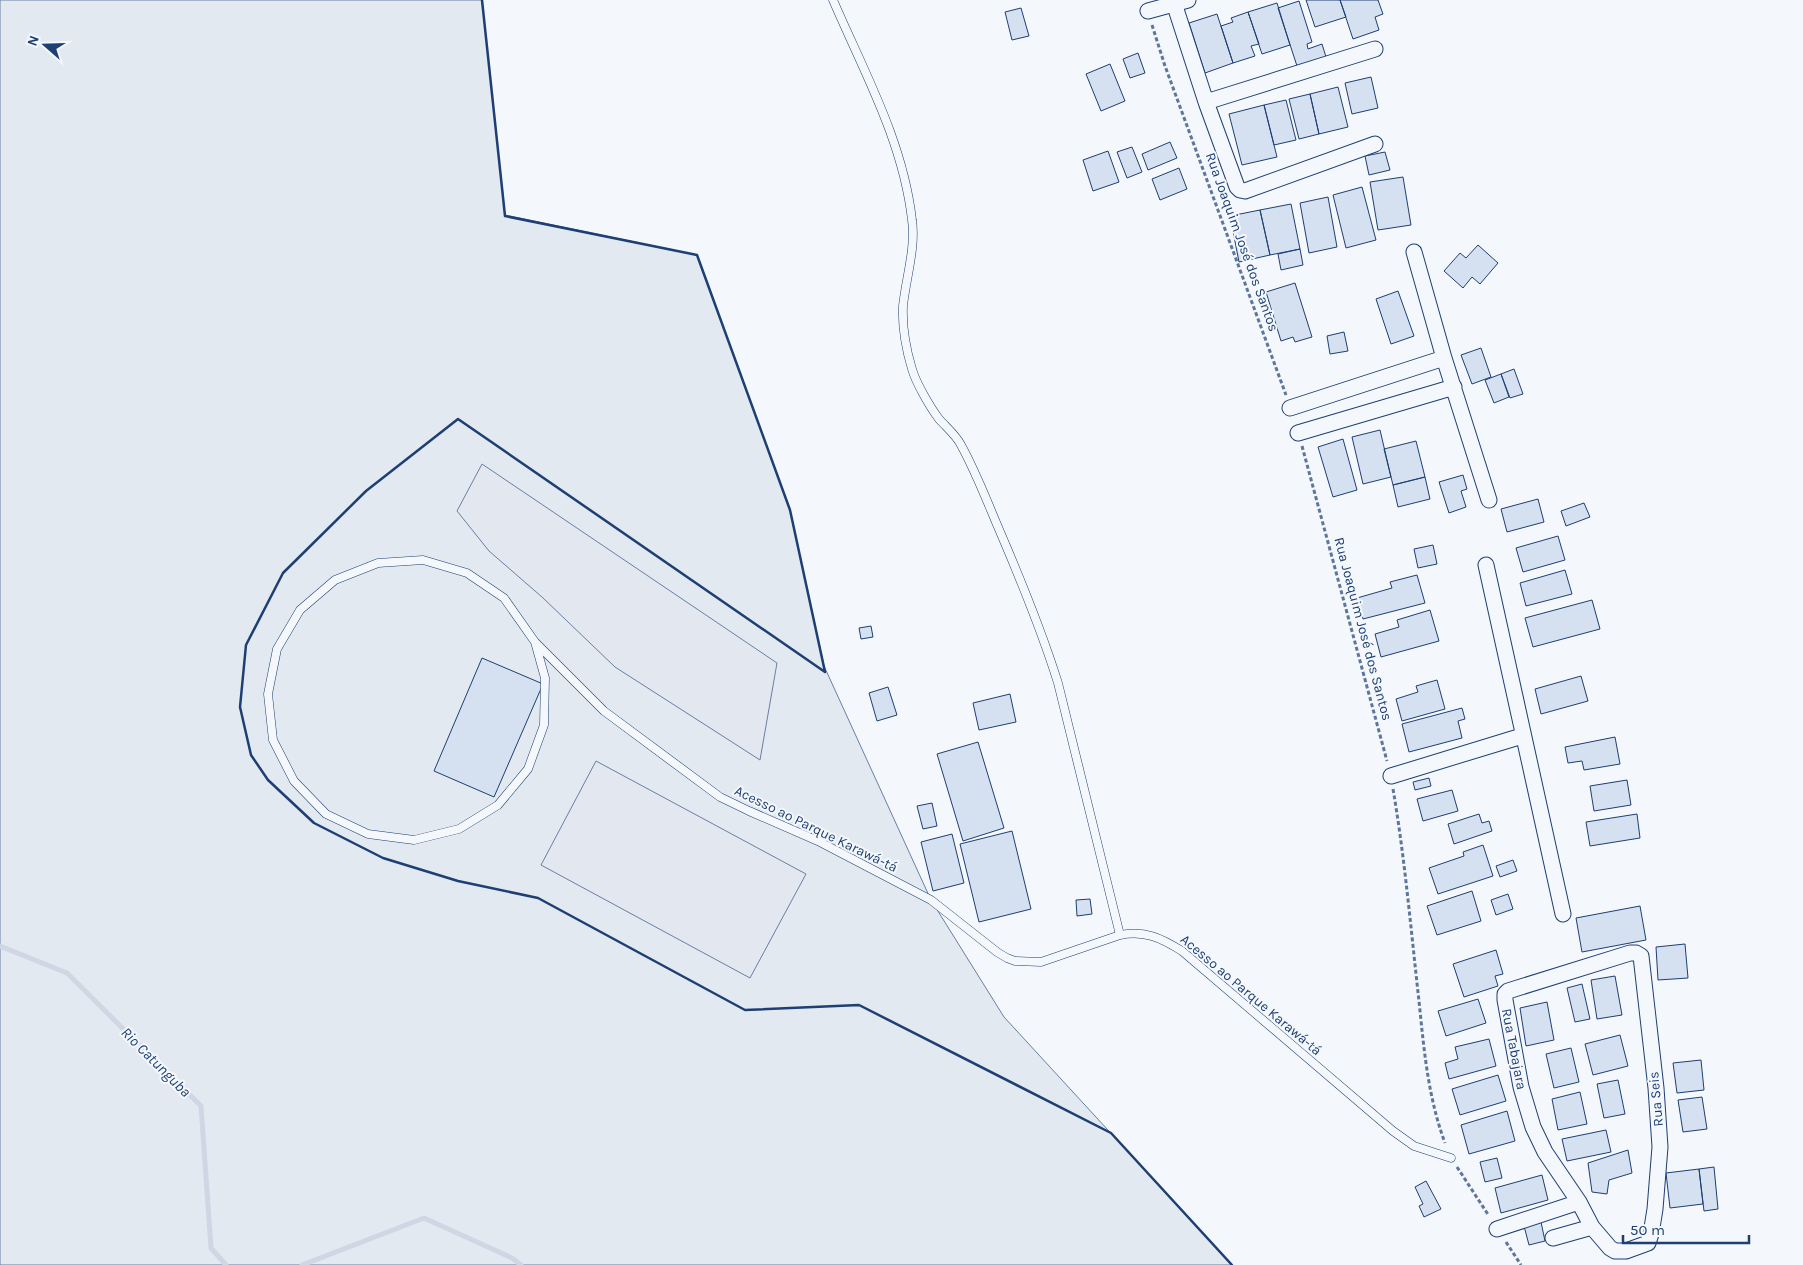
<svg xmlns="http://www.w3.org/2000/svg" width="1803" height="1265" font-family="Karla,sans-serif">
	<rect width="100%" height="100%" fill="#f4f7fb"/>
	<path fill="#e3e9f0" stroke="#687fa3" d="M 0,0 L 482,0 L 505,215 L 697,255 L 790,510 L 824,666 L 931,900 L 1004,1017 L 1232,1265 L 0,1265 Z"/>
	<path fill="#e3e8f0" stroke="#687fa3" d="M 482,464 L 777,663 L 760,760 L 615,667 L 542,597 L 489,551 L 457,511 Z
		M 596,761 L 806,874 L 750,978 L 541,865 Z"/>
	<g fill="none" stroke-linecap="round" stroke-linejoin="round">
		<path stroke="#cfd7e4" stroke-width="5" d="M 0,946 L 67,973 L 201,1106 L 211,1248 L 226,1265
			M 302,1265 L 424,1218 L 512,1258 L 521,1265"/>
	</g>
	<path fill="#d5e0f0" stroke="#1d3f73" d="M 1306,0 L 1340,0 L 1346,17 L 1315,27 Z
		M 1340,0 L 1378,0 L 1383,14 L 1375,17 L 1379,30 L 1353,39 Z
		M 1299,1 L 1312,42 L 1307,44 L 1308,49 L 1322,44 L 1326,57 L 1297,66 L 1278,8 Z
		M 1277,3 L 1290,45 L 1262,54 L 1248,12 Z
		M 1021,8 L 1029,36 L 1012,40 L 1005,12 Z
		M 1248,12 L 1259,44 L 1251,46 L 1255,56 L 1233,63 L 1221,26 L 1233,22 L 1231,18 Z
		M 1217,14 L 1233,63 L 1205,73 L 1189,23 Z
		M 1138,53 L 1145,73 L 1130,78 L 1123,59 Z
		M 1110,64 L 1125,101 L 1101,111 L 1086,74 Z
		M 1371,77 L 1378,108 L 1352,114 L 1345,83 Z
		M 1338,87 L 1348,127 L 1319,134 L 1310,94 Z
		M 1310,94 L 1319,134 L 1299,139 L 1289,99 Z
		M 1286,100 L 1296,140 L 1274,145 L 1264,105 Z
		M 1264,105 L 1277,157 L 1242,165 L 1229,114 Z
		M 1170,142 L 1177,158 L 1148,170 L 1142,154 Z
		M 1132,147 L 1142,172 L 1127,178 L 1117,152 Z
		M 1108,151 L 1119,182 L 1093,191 L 1083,160 Z
		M 1385,152 L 1390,170 L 1369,175 L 1365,156 Z
		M 1179,168 L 1187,189 L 1160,200 L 1152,179 Z
		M 1403,177 L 1411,225 L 1378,230 L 1370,182 Z
		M 1362,187 L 1376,240 L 1346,248 L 1333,195 Z
		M 1328,197 L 1337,247 L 1309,253 L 1300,203 Z
		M 1291,204 L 1300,249 L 1270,255 L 1260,210 Z
		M 1260,210 L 1270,255 L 1239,262 L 1230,216 Z
		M 1478,245 L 1498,263 L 1480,284 L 1472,277 L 1463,288 L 1444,271 L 1460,253 L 1466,258 Z
		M 1300,249 L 1303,265 L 1281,270 L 1278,254 Z
		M 1295,283 L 1312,337 L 1295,342 L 1293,337 L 1281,341 L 1266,292 Z
		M 1398,291 L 1414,336 L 1391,344 L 1376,299 Z
		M 1344,332 L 1348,351 L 1330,354 L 1327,336 Z
		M 1481,348 L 1491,377 L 1472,384 L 1461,355 Z
		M 1514,369 L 1523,394 L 1510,398 L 1501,374 Z
		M 1501,374 L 1509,397 L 1494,403 L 1485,380 Z
		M 1380,430 L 1391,477 L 1363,484 L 1352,437 Z
		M 1343,439 L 1357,490 L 1333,497 L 1318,447 Z
		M 1416,441 L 1425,477 L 1393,485 L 1384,449 Z
		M 1463,475 L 1467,489 L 1461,491 L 1466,507 L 1449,513 L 1439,482 Z
		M 1425,477 L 1430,499 L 1398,507 L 1393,485 Z
		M 1538,499 L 1544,522 L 1507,532 L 1501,509 Z
		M 1584,503 L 1590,517 L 1566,526 L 1561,511 Z
		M 1558,536 L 1565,560 L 1523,572 L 1516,548 Z
		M 1433,545 L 1437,564 L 1418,568 L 1414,549 Z
		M 1565,570 L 1572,594 L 1526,606 L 1520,583 Z
		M 1417,575 L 1425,603 L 1363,619 L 1357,598 L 1392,588 L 1390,582 Z
		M 1592,600 L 1600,629 L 1533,647 L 1525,618 Z
		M 1430,610 L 1439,641 L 1381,657 L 1375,634 L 1399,627 L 1397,620 Z
		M 871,626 L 873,637 L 861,639 L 859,628 Z
		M 482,658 L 543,684 L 494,797 L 434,771 Z
		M 1581,676 L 1588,701 L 1541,714 L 1535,689 Z
		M 1437,680 L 1445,709 L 1402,721 L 1396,699 L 1418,692 L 1416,686 Z
		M 888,687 L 897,715 L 877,721 L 869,693 Z
		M 1010,694 L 1016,722 L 979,730 L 973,703 Z
		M 1462,708 L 1465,719 L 1458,721 L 1462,738 L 1409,752 L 1402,724 Z
		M 1615,737 L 1620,764 L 1584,770 L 1582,761 L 1568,763 L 1565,747 Z
		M 978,742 L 1004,828 L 963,841 L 937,754 Z
		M 1429,778 L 1431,786 L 1415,790 L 1413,782 Z
		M 1627,780 L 1631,805 L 1594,811 L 1590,786 Z
		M 1452,790 L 1458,811 L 1423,821 L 1417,799 Z
		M 932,803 L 937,826 L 923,829 L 917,806 Z
		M 1479,814 L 1482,823 L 1489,821 L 1492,831 L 1454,844 L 1448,824 Z
		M 1637,814 L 1640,838 L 1590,846 L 1586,822 Z
		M 1012,831 L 1031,909 L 979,922 L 960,844 Z
		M 952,834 L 964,883 L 933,891 L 921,842 Z
		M 1483,845 L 1493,876 L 1438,894 L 1429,868 L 1464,856 L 1463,852 Z
		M 1513,860 L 1517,871 L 1500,877 L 1496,866 Z
		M 1472,891 L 1481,921 L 1437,935 L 1427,906 Z
		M 1508,894 L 1513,909 L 1496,915 L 1491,900 Z
		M 1090,899 L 1092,914 L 1077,916 L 1076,900 Z
		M 1640,906 L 1646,940 L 1582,952 L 1576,918 Z
		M 1685,944 L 1688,978 L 1658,980 L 1656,947 Z
		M 1496,950 L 1503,974 L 1495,976 L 1498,986 L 1464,997 L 1453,964 Z
		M 1615,976 L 1622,1015 L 1597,1019 L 1591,980 Z
		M 1582,984 L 1590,1019 L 1575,1022 L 1567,988 Z
		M 1478,999 L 1486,1023 L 1446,1036 L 1438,1011 Z
		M 1547,1002 L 1554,1040 L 1526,1046 L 1520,1008 Z
		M 1620,1035 L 1628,1066 L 1593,1075 L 1585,1044 Z
		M 1489,1039 L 1496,1066 L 1449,1079 L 1445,1063 L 1458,1059 L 1455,1047 Z
		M 1571,1048 L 1579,1082 L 1554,1088 L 1546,1054 Z
		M 1701,1060 L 1704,1090 L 1677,1093 L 1673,1063 Z
		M 1498,1075 L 1506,1101 L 1460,1115 L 1452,1089 Z
		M 1618,1080 L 1625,1114 L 1604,1118 L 1597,1084 Z
		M 1580,1092 L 1587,1124 L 1558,1130 L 1552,1099 Z
		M 1702,1097 L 1707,1129 L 1683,1132 L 1678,1100 Z
		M 1507,1111 L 1515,1141 L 1469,1154 L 1461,1125 Z
		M 1606,1130 L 1611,1152 L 1567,1161 L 1562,1139 Z
		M 1628,1150 L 1632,1173 L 1609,1180 L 1607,1194 L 1592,1192 L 1588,1163 Z
		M 1497,1158 L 1502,1178 L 1485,1182 L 1480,1162 Z
		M 1714,1167 L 1718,1209 L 1704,1211 L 1699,1169 Z
		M 1699,1169 L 1703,1204 L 1670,1208 L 1666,1173 Z
		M 1542,1175 L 1548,1200 L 1501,1213 L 1495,1188 Z
		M 1426,1181 L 1441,1209 L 1424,1217 L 1419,1206 L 1423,1204 L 1415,1187 Z
		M 1541,1222 L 1545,1241 L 1529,1245 L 1524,1226 Z"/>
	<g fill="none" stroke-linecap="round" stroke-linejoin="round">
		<g stroke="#1d3f73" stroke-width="9">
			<path id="service" d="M 833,0 C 864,72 903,141 912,220 C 916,247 906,278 903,306 C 902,327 906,349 912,369 C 916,383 930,407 939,419 C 946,427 956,435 961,445 C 977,474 988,504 1001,534 C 1022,583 1042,632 1058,683 L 1120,935
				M 535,642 L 545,678 L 544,725 L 528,769 L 498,805 L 459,829 L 414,840 L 368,834 L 326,814 L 294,781 L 273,740 L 268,694 L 277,649 L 300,610 L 335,580 L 378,563 L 423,560 L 467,573 L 504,598 L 535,642 L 604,711 L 720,797 L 749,811 L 818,841 L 931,900 L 997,952 L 1007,958 L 1015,961 L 1041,962 L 1120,935 C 1145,930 1161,938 1182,951 L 1393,1131 L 1414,1146 L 1451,1158"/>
		</g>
		<g stroke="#1d3f73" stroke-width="17">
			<path id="minor" d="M 1173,0 L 1206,102 L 1237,187 L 1240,190 L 1245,191 L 1375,144
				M 1148,11 L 1188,0
				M 1206,102 L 1375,49
				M 1414,252 L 1444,358 L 1489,500
				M 1290,408 L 1444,358
				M 1298,433 L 1454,387
				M 1486,565 L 1563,914
				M 1391,776 L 1522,736
				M 1630,953 L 1636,953 L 1641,956 L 1656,1088 L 1660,1147 L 1655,1209 L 1651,1234 L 1648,1243 L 1626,1251 L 1615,1251 L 1610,1248 L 1592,1227 L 1579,1202 L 1545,1152 L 1533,1127 L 1521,1087 L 1505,1000 L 1505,994 L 1508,991 Z
				M 1497,1229 L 1579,1202
				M 1553,1238 L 1592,1227"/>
		</g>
		<path stroke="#5e769c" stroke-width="3" stroke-dasharray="4 2.5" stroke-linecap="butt" d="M 1152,25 L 1165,66 L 1286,395
			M 1302,446 L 1387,761
			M 1393,789 C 1405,859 1411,931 1419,1001 C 1424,1050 1428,1097 1445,1143
			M 1457,1167 L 1489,1216
			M 1506,1242 L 1521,1265"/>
		<use href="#service" stroke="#f4f7fb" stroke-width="8"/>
		<use href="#minor" stroke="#f4f7fb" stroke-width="15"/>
		<path stroke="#1d3f73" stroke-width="2.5" d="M 482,0 L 505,216 L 697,255 L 790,510 L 825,672 L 458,419 L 366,491 L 283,573 L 246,645 L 240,707 L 251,755 L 268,780 L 314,823 L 383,858 L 458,881 L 538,898 L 745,1010 L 859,1005 L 1111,1133 L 1232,1265"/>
	</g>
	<g text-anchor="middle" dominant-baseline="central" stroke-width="4" stroke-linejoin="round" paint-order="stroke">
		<g font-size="14" fill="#1d3f73" stroke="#f4f7fb">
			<text transform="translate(1242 242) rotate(70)">Rua Joaquim José dos Santos</text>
			<text transform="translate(1363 629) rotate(75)">Rua Joaquim José dos Santos</text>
			<text transform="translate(816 829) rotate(26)">Acesso ao Parque Karawá-tá</text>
			<text transform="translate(1251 995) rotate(40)">Acesso ao Parque Karawá-tá</text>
			<text transform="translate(1514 1049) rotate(79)">Rua Tabajara</text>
			<text transform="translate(1656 1099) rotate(-95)">Rua Seis</text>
		</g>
		<g font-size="15" font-style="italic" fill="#1d3f73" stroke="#f4f7fb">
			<text transform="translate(156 1062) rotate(45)">Rio Catunguba</text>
		</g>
	</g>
	<g transform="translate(45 45) rotate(290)" stroke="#f4f7fb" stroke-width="4" paint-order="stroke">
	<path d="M0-4L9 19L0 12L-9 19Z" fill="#1d3f73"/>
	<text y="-8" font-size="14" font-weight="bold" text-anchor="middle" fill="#1d3f73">N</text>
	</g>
	<path d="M1623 1235v8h126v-8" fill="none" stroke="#1d3f73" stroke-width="2.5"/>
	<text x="1630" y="1235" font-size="15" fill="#1d3f73" stroke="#f4f7fb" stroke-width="4" paint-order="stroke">50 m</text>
</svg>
